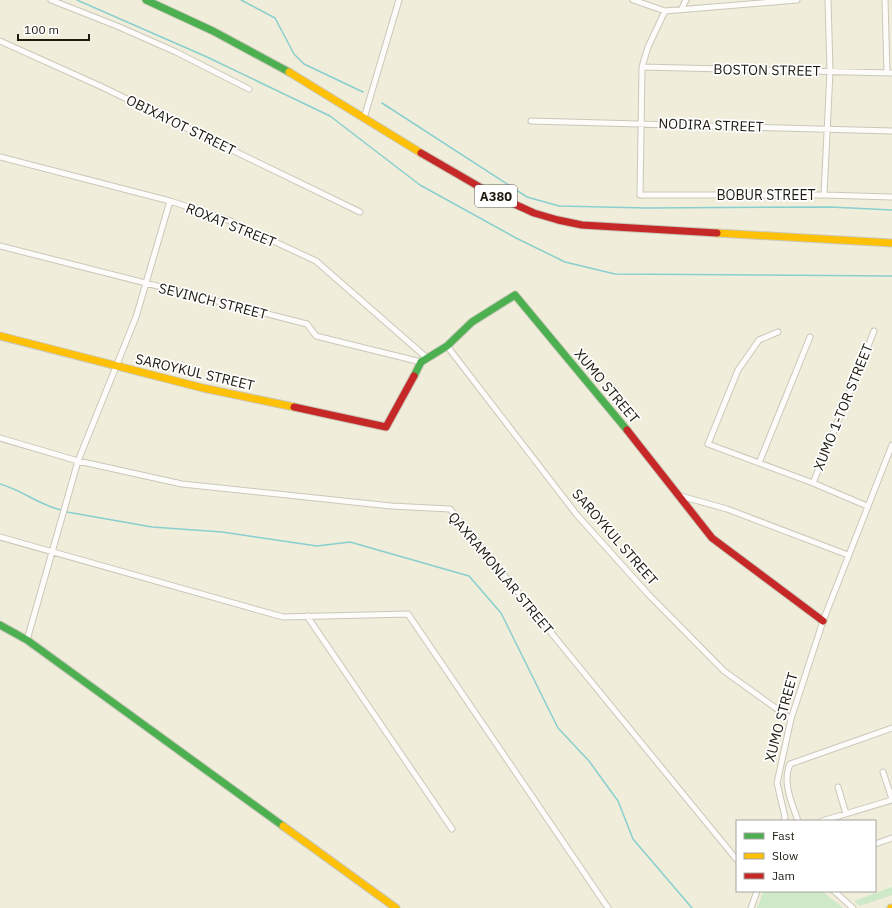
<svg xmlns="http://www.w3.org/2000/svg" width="892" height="908" font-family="'IBM Plex Sans',sans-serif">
	<rect width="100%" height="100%" fill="#f0eddb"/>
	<path fill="#cde9c8" d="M 892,887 L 892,895 L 860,906 L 854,901 Z
		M 764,891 L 822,891 L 843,908 L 757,908 Z"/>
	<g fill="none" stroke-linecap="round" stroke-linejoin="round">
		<path stroke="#88cfce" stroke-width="1.5" d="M 77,0 L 207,57 L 330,116 L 420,185 L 516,238 L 565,262 L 615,274 L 892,276
			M 241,0 L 275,18 L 294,54 L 304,64 L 363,92
			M 382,103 L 527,197 L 559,206 L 647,208 L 830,207 L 892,210
			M 0,484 C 22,490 39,505 61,510
			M 67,512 L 152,527 L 222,532 L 317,546 L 350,542 L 469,576 L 501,613 L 558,728 L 589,761 L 618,801 L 633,839 L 692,908"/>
		<g stroke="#cac8b9" stroke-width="7">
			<path id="street" d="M 51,0 L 117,26 L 176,52 L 249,89
				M 633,0 L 665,11 L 797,0
				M 885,0 L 887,73
				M 682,8 L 686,0
				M 665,11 L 648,47 L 642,67 L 640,195 L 824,195 L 892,197
				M 0,41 L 100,86 L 360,212
				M 642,67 L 892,73
				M 364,118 L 399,0
				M 531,121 L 892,131
				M 0,157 L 170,201 L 228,220 L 316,261 L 427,358
				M 824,195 L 830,71 L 828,0
				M 0,246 L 307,324 L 316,336 L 421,362
				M 778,332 L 759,340 L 738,370 L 708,444 L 813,483 L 867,506
				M 447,346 L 577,515 L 648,594 L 724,671 L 791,719
				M 0,438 L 78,461 L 182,484 L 391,506 L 450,509 L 737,860
				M 759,463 L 810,337
				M 813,483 L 874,331
				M 677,495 L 727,509 L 848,555
				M 0,537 L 283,617 L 408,614 L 608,908
				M 307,616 L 452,829
				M 27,640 L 78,461 L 136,317 L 170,201
				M 883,772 L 892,799
				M 838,787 L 846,814
				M 784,821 L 785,817 L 777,783 L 791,719 L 823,621 L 892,445
				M 798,821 C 792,803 782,783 790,764 L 892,728
				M 822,821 L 892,800
				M 875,844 L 892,838
				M 834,891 L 853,908
				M 751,908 L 757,891"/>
		</g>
		<g stroke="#cac8b9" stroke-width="9">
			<path id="fast" d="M 146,0 L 213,31 L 289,72
				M 414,376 L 421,362 L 447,346 L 472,322 L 515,295 L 627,430
				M 0,625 L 27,640 L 283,826"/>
		</g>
		<g stroke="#cac8b9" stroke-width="9">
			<path id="slow" d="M 289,72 L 421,153
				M 717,233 L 892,243
				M 0,336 L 203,388 L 294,407
				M 283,826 L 396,908
				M 891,908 L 892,908"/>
		</g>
		<g stroke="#cac8b9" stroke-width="9">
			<path id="jam" d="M 421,153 L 490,193 L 534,213 L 558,220 L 582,225 L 717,233
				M 294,407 L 386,427 L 414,376
				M 627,430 L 712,538 L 823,621"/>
		</g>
		<use href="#street" stroke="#fdfcfa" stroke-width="5"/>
		<use href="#fast" stroke="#4caf50" stroke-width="7"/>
		<use href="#slow" stroke="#ffc107" stroke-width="7"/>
		<use href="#jam" stroke="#c62828" stroke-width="7"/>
	</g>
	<g text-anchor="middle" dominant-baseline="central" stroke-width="3.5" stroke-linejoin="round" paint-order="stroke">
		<rect fill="#fff" stroke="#615f57" stroke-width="1" x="475" y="185" width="42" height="22" rx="3"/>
		<g font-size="13" font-weight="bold" fill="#1d1b0f">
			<text x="496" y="196">A380</text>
		</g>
		<g font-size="14" fill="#1d1b0f" stroke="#fff">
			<text transform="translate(767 70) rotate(1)">BOSTON STREET</text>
			<text transform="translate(181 125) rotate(26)">OBIXAYOT STREET</text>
			<text transform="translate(711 125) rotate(2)">NODIRA STREET</text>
			<text x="766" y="195">BOBUR STREET</text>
			<text transform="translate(231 225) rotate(22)">ROXAT STREET</text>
			<text transform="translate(213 301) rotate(14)">SEVINCH STREET</text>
			<text transform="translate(195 372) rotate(13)">SAROYKUL STREET</text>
			<text transform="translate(607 386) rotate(50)">XUMO STREET</text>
			<text transform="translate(843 407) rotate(-68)">XUMO 1-TOR STREET</text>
			<text transform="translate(615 537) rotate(49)">SAROYKUL STREET</text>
			<text transform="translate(501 573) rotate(50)">QAXRAMONLAR STREET</text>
			<text transform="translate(781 717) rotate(-75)">XUMO STREET</text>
		</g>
	</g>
	<rect x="736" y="820" width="140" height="72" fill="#ffffff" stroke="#a5a49f"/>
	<rect x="744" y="833" width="20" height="6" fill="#4caf50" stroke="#a5a49f"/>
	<text x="772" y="840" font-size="12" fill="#1d1b0f">Fast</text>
	<rect x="744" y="853" width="20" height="6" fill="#ffc107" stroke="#a5a49f"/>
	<text x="772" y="860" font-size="12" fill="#1d1b0f">Slow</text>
	<rect x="744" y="873" width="20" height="6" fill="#c62828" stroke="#a5a49f"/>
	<text x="772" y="880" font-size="12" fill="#1d1b0f">Jam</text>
	<path d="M18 34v6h71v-6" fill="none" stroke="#1d1b0f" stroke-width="2"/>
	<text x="24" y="34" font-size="12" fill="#1d1b0f" stroke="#ffffff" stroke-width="3" paint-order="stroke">100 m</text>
</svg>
